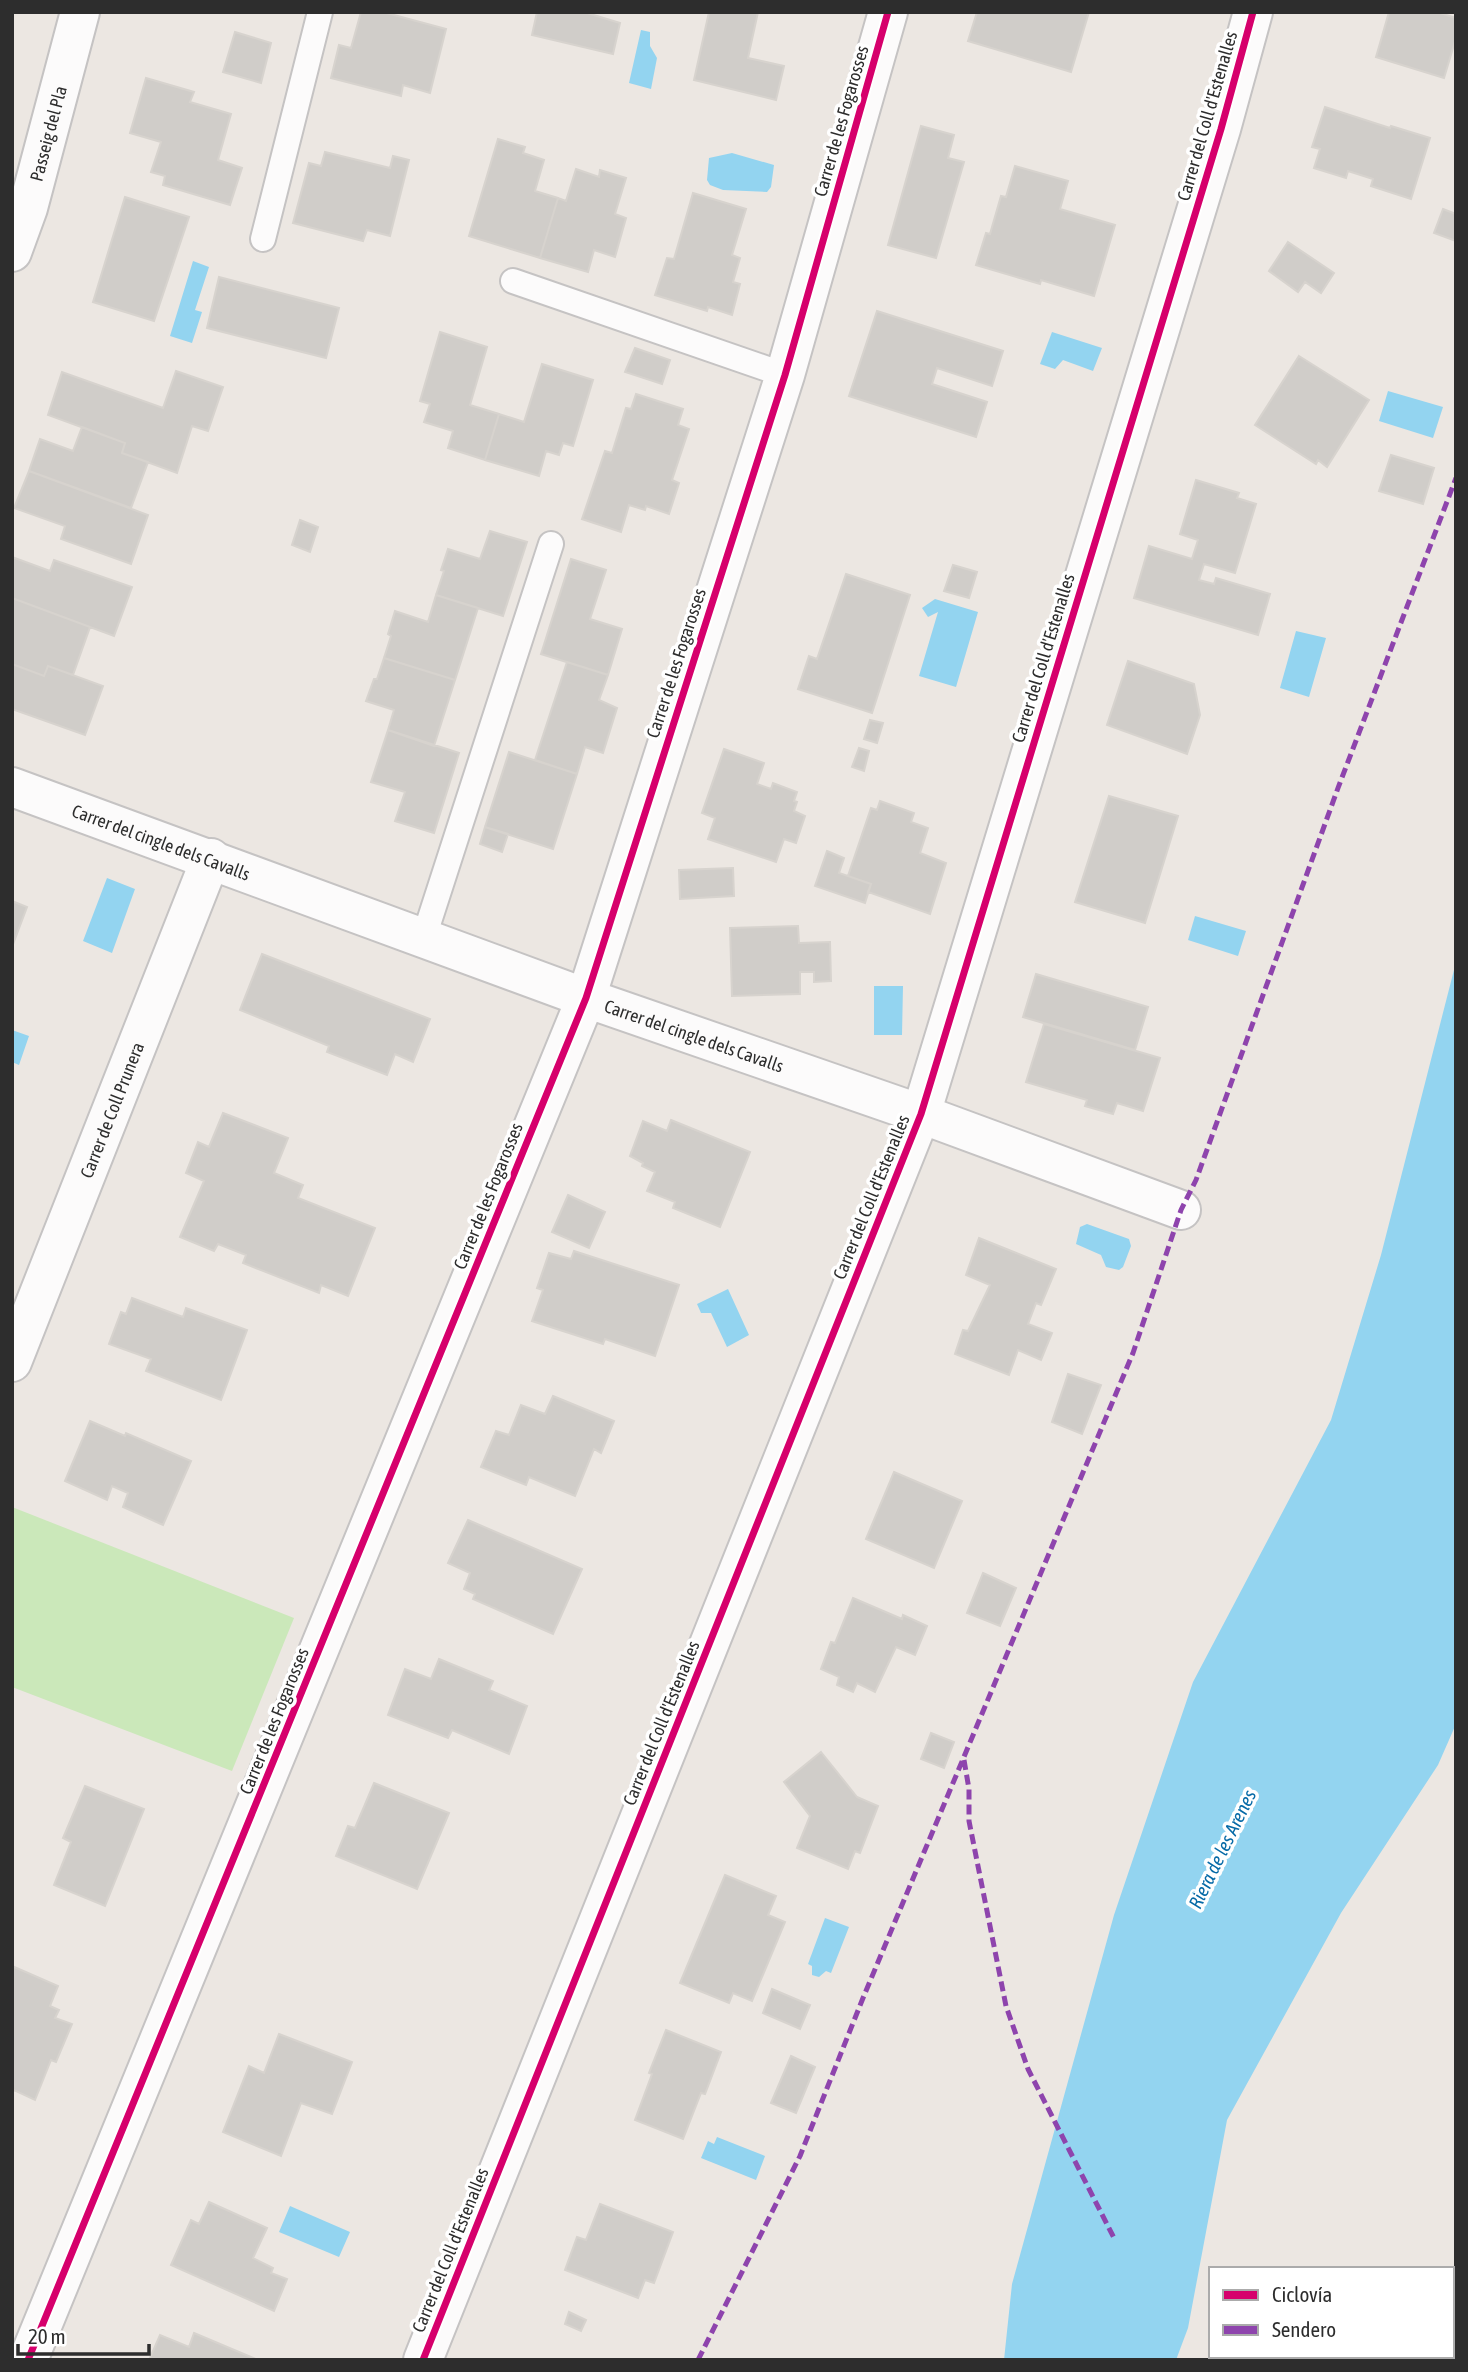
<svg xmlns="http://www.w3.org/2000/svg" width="1468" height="2372" font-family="'Asap Condensed',sans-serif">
	<rect width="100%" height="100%" fill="#ece7e2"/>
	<path fill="#cbe8ba" d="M 12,1507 L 294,1618 L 232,1771 L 12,1687 Z"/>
	<path fill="#93d4f0" d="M 641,30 L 650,32 L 650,46 L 657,58 L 651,89 L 629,83 Z
		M 732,153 L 774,165 L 771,187 L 767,192 L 723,190 L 710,185 L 707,180 L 709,158 Z
		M 193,261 L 209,267 L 195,310 L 202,312 L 192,343 L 170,336 Z
		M 1052,332 L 1102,348 L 1093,371 L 1063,360 L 1055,369 L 1040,364 Z
		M 1388,391 L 1443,407 L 1433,438 L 1379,421 Z
		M 935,599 L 978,612 L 956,687 L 919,676 L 938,612 L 928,617 L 922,608 Z
		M 1296,631 L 1326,638 L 1309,697 L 1280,688 Z
		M 107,878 L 135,889 L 112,953 L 83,941 Z
		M 1195,916 L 1246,931 L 1238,956 L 1188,940 Z
		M 1456,962 L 1456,1724 L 1438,1765 L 1341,1913 L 1227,2120 L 1188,2328 L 1176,2360 L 1004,2360 L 1012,2284 L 1114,1915 L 1193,1682 L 1331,1420 L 1381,1255 Z
		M 874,986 L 903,986 L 902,1035 L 874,1035 Z
		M 12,1030 L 29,1036 L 19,1065 L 12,1062 Z
		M 1087,1224 L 1129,1239 L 1131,1246 L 1123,1267 L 1119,1270 L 1106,1267 L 1101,1255 L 1076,1244 L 1080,1227 Z
		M 728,1289 L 749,1335 L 727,1347 L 711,1313 L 701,1313 L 697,1304 Z
		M 825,1918 L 849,1927 L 831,1973 L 826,1971 L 819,1977 L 812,1975 L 812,1966 L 808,1964 Z
		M 717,2137 L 765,2156 L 756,2180 L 701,2158 L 708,2141 L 714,2144 Z
		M 290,2206 L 350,2232 L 339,2257 L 279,2232 Z"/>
	<path fill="#d0cdc9" stroke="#d7d3ce" stroke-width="2" d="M 361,12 L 383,12 L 446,29 L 430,93 L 403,85 L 401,96 L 331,78 L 339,45 L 351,48 Z
		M 537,12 L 584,12 L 620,23 L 613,54 L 532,35 Z
		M 709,12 L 758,12 L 748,58 L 784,66 L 776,100 L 694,80 Z
		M 977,12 L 1089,12 L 1071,72 L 968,41 Z
		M 1389,12 L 1437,12 L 1456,18 L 1456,38 L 1444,78 L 1376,57 Z
		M 235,32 L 271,43 L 261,83 L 223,72 Z
		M 146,78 L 194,92 L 190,102 L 231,114 L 218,160 L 242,168 L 230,205 L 163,185 L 165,176 L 151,172 L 161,142 L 130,133 Z
		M 1325,107 L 1390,128 L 1391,126 L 1430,138 L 1411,199 L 1371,186 L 1373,179 L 1348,171 L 1346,178 L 1314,168 L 1320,149 L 1312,147 Z
		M 921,126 L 954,135 L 948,158 L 964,162 L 936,258 L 888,245 Z
		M 498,139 L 525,147 L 523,153 L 544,160 L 535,191 L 558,198 L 540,258 L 469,236 Z
		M 325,152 L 390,168 L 393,156 L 409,160 L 390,236 L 367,230 L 363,241 L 293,223 L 309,163 L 321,166 Z
		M 1015,166 L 1068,181 L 1060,209 L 1115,225 L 1094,296 L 1041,280 L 1040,284 L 976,265 L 986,233 L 990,234 L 1001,196 L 1006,197 Z
		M 576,169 L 599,177 L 600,170 L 626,178 L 615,214 L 626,218 L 615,257 L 594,250 L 588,272 L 540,258 L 558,198 L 566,201 Z
		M 693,193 L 746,209 L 732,255 L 740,258 L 733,282 L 740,284 L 732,315 L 708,307 L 707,311 L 655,295 L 667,258 L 674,259 Z
		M 125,197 L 189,217 L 154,321 L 93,302 Z
		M 1443,209 L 1456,214 L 1456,241 L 1434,233 Z
		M 1288,242 L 1334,273 L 1321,293 L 1305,282 L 1298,292 L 1269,271 Z
		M 219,277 L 339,308 L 326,358 L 207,328 Z
		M 877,311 L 1003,351 L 992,386 L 937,368 L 932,384 L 987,402 L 976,437 L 849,396 Z
		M 440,332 L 487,347 L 470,405 L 499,414 L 485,460 L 448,448 L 453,431 L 424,422 L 430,404 L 420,401 Z
		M 635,348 L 670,360 L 662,384 L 625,372 Z
		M 1299,356 L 1369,400 L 1327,467 L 1318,460 L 1316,464 L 1255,425 Z
		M 542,364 L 593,380 L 573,446 L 563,443 L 559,455 L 546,451 L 539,476 L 485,460 L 499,414 L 524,422 Z
		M 176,371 L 223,387 L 208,431 L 192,426 L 177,473 L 122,453 L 125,443 L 48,415 L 62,372 L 163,408 Z
		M 636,394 L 683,409 L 678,425 L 689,429 L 672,480 L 679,483 L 669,514 L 646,506 L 645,510 L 629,505 L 621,532 L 582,519 L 605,451 L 612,453 L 626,408 L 631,409 Z
		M 82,427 L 125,443 L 122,453 L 148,462 L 131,508 L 29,471 L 40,439 L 73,451 Z
		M 1391,455 L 1434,468 L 1423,504 L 1379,491 Z
		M 29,471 L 148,515 L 131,564 L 61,539 L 65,526 L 14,508 Z
		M 1196,480 L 1239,493 L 1237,498 L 1256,504 L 1235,573 L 1204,564 L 1199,580 L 1214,584 L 1216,578 L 1270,594 L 1258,635 L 1134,598 L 1149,546 L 1192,559 L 1198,540 L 1180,534 Z
		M 300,520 L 318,527 L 310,552 L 292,545 Z
		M 490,531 L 527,542 L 503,616 L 436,595 L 444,571 L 441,570 L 448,549 L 480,559 Z
		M 12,557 L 50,571 L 54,560 L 132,587 L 114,636 L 12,598 Z
		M 571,559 L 606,570 L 590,619 L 622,629 L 608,675 L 541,654 Z
		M 953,565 L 977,572 L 969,598 L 944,591 Z
		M 846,574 L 910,595 L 872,713 L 798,689 L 809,656 L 817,659 Z
		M 436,595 L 478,608 L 455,680 L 384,658 L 391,636 L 388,634 L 395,611 L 428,622 Z
		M 12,598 L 90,627 L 73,675 L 48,666 L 44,676 L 12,664 Z
		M 384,658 L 455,680 L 434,746 L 388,730 L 394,710 L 366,701 L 374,679 L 377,679 Z
		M 1128,661 L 1194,684 L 1200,715 L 1187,754 L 1107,725 Z
		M 567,662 L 608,675 L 599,700 L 617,708 L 603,753 L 585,747 L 577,774 L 535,760 Z
		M 12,664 L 44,676 L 48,666 L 103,686 L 85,735 L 12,709 Z
		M 870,720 L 883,723 L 877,743 L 864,739 Z
		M 388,730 L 459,753 L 434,833 L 395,821 L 405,792 L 371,782 Z
		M 859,748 L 869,751 L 864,771 L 852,767 Z
		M 724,749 L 764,763 L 757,784 L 771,789 L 773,783 L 797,792 L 794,801 L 797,802 L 794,811 L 805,816 L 796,843 L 784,839 L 776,862 L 708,839 L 715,818 L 702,813 Z
		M 509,752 L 577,774 L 553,849 L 485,827 Z
		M 1109,796 L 1178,816 L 1145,923 L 1075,902 Z
		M 880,801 L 914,813 L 911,822 L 928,828 L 920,853 L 946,863 L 930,914 L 868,892 L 871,884 L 848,876 L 871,808 L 877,810 Z
		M 485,827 L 508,834 L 502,852 L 480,844 Z
		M 827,851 L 844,858 L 839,873 L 871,884 L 865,903 L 815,886 Z
		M 733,868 L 734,896 L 680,899 L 679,870 Z
		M 12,901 L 27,907 L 12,947 Z
		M 798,926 L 799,943 L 830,942 L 831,981 L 814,982 L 814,972 L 800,972 L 800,994 L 732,996 L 730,928 Z
		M 262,954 L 430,1019 L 413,1062 L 395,1054 L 387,1075 L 327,1052 L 329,1046 L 240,1010 Z
		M 1036,974 L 1148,1007 L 1135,1050 L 1023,1017 Z
		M 1044,1024 L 1160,1058 L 1143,1111 L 1117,1103 L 1113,1114 L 1085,1106 L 1087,1100 L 1026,1082 Z
		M 223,1113 L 288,1138 L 274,1173 L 303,1185 L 298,1198 L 375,1228 L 348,1296 L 321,1285 L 319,1293 L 243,1263 L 246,1255 L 218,1244 L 214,1251 L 180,1237 L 204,1181 L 186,1173 L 198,1142 L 209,1147 Z
		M 671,1120 L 750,1152 L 720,1227 L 673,1208 L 675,1202 L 647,1191 L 655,1172 L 642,1166 L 643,1163 L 630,1156 L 643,1121 L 667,1131 Z
		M 568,1195 L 605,1212 L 589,1248 L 552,1232 Z
		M 979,1238 L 1056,1269 L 1041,1305 L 1036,1303 L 1028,1324 L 1052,1333 L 1041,1360 L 1018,1350 L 1009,1375 L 955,1354 L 963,1330 L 968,1331 L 990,1285 L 966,1275 Z
		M 574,1251 L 679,1285 L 655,1356 L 605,1339 L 603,1344 L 532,1321 L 543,1290 L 537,1288 L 549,1253 L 571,1259 Z
		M 132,1298 L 183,1317 L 186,1308 L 247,1330 L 221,1400 L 146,1371 L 151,1359 L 109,1344 L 121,1312 L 126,1314 Z
		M 1068,1374 L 1101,1385 L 1082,1434 L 1052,1422 Z
		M 553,1396 L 614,1421 L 601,1453 L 594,1449 L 575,1496 L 529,1477 L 526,1485 L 481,1467 L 496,1431 L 509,1435 L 521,1405 L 545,1414 Z
		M 90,1421 L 125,1436 L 126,1433 L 191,1461 L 163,1525 L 123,1507 L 128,1493 L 112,1486 L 107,1500 L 65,1481 Z
		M 894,1472 L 962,1501 L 934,1568 L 866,1539 Z
		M 468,1520 L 582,1569 L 553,1634 L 473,1599 L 475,1594 L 464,1589 L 470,1573 L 448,1563 Z
		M 983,1573 L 1016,1588 L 1000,1626 L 967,1613 Z
		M 853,1598 L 902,1619 L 903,1615 L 927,1626 L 915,1655 L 896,1647 L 875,1692 L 857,1683 L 853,1692 L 837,1685 L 839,1677 L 821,1669 L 831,1642 L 835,1643 Z
		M 439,1659 L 493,1681 L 489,1690 L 527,1706 L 509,1754 L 452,1730 L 448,1738 L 388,1715 L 405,1669 L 431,1679 Z
		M 931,1733 L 954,1742 L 944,1768 L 921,1759 Z
		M 821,1752 L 857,1797 L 878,1806 L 860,1853 L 855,1851 L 848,1869 L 797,1848 L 810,1816 L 784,1782 Z
		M 374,1783 L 449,1813 L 417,1889 L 336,1856 L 348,1826 L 355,1828 Z
		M 85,1786 L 144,1809 L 105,1906 L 54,1885 L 71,1842 L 63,1838 Z
		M 725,1875 L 776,1896 L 768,1915 L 785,1922 L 752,2001 L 733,1993 L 729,2003 L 680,1983 Z
		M 12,1966 L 58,1986 L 50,2006 L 59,2010 L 55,2018 L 72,2024 L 56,2062 L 51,2060 L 35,2100 L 14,2090 L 12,2094 Z
		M 772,1989 L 810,2005 L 800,2029 L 763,2013 Z
		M 666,2030 L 721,2052 L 705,2094 L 701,2093 L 683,2139 L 635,2120 L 652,2074 L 649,2073 Z
		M 279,2034 L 352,2062 L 332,2114 L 301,2103 L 281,2156 L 223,2132 L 249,2066 L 264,2073 Z
		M 791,2056 L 815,2067 L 796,2113 L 771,2103 Z
		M 209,2202 L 267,2228 L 253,2258 L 273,2268 L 271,2273 L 287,2279 L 274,2311 L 171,2265 L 191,2220 L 199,2224 Z
		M 600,2204 L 673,2232 L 654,2283 L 645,2280 L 638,2298 L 565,2270 L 577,2237 L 586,2240 Z
		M 569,2312 L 586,2320 L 581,2331 L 565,2324 Z
		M 194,2333 L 258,2360 L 149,2360 L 160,2335 L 189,2347 Z"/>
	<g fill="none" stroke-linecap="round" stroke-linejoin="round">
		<g stroke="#c5c3c3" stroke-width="28">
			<path id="lane" d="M 263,239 L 320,12
				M 513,281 L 785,375
				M 424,937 L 551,544"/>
		</g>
		<g stroke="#c5c3c3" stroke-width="42">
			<g id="street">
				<path id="s1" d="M 12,252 L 28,208 L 80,12"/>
				<path id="s2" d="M 12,787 L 586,998 L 921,1114 L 1181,1210"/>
				<path id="s3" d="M 12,1362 L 211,858"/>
				<path d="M 28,2360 L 586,998 L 785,375 L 888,12"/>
				<path d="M 423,2360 L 921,1114 L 1221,129 L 1253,12"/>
			</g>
		</g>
		<use href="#lane" stroke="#fcfbfb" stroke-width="24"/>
		<use href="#street" stroke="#fcfbfb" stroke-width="38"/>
		<path stroke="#8e44ad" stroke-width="5" stroke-dasharray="10 5" stroke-linecap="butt" d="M 964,1760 L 969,1789 L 969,1821 L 1006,2006 L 1028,2069 L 1114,2238
			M 698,2360 L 800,2156 L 863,1998 L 1133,1353 L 1181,1210 L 1196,1180 L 1338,788 L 1456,478"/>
		<g stroke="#fff" stroke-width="11">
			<path id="cycleway" d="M 28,2360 L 586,998 L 785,375 L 888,12
				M 423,2360 L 921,1114 L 1221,129 L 1253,12"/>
		</g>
		<use href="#cycleway" stroke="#d6006c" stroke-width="7"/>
	</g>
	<g text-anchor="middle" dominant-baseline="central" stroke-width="7" stroke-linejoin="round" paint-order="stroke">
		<g font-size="18" fill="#2d2d2d" stroke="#fff">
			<text transform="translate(1207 116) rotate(-74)">Carrer del Coll d'Estenalles</text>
			<text transform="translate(841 121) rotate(-74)">Carrer de les Fogarosses</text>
			<text stroke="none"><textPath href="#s1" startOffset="124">Passeig del Pla</textPath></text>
			<text transform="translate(1043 658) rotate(-73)">Carrer del Coll d'Estenalles</text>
			<text transform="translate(676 663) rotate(-72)">Carrer de les Fogarosses</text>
			<text stroke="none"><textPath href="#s2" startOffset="159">Carrer del cingle dels Cavalls</textPath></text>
			<text stroke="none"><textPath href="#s2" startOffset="726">Carrer del cingle dels Cavalls</textPath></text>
			<text stroke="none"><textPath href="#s3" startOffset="271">Carrer de Coll Prunera</textPath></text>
			<text transform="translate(488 1196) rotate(-68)">Carrer de les Fogarosses</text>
			<text transform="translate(871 1197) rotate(-68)">Carrer del Coll d'Estenalles</text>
			<text transform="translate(274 1721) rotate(-68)">Carrer de les Fogarosses</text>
			<text transform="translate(661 1723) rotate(-68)">Carrer del Coll d'Estenalles</text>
			<text transform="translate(450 2250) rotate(-68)">Carrer del Coll d'Estenalles</text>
		</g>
		<g font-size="19" font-style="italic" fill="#066aa7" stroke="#fff">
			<text transform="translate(1222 1849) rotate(-64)">Riera de les Arenes</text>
		</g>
	</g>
	<rect width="1468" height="2372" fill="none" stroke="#2d2d2d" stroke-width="28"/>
	<rect x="1209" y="2267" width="245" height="91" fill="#ffffff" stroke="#ababab" stroke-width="2"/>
	<rect x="1223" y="2290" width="35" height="10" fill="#d6006c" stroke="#ababab" stroke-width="2"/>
	<text x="1272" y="2302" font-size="21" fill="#2d2d2d">Ciclovía</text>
	<rect x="1223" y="2325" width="35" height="10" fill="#8e44ad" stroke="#ababab" stroke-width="2"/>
	<text x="1272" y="2337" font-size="21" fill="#2d2d2d">Sendero</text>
	<path d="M18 2344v10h131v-10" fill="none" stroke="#2d2d2d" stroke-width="3.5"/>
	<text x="28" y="2344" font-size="21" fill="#2d2d2d" stroke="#ffffff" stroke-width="5" paint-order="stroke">20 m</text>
</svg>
